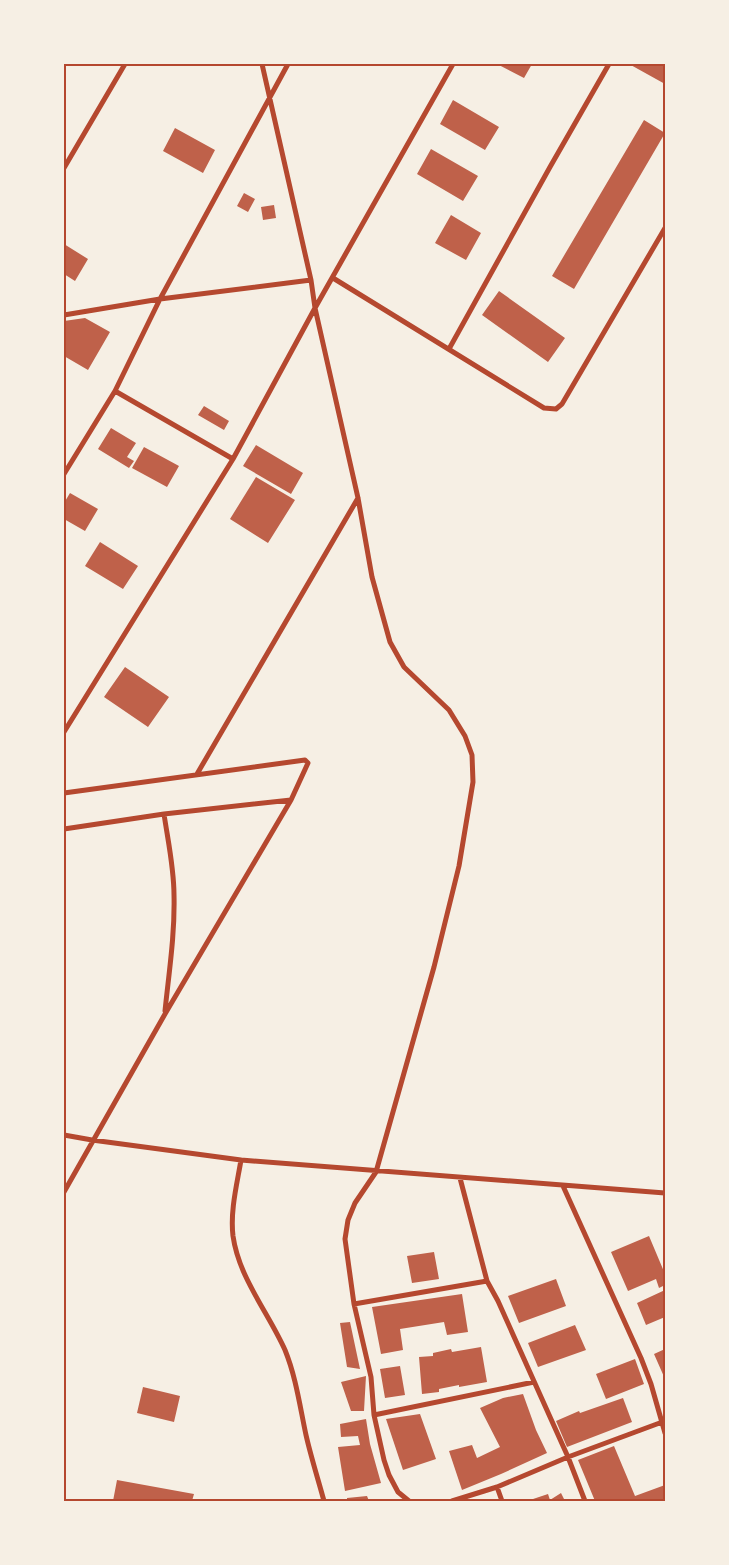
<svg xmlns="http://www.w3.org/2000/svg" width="729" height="1565" font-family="'Public Sans',sans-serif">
	<rect width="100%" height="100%" fill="#f6efe4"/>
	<path fill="#bf614a" d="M 497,64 L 532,64 L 524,78 Z
		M 629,64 L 665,64 L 665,84 Z
		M 453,100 L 499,127 L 485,150 L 440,124 Z
		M 644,120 L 665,133 L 574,289 L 552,276 Z
		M 175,128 L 215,150 L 203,173 L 163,151 Z
		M 431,149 L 478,176 L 463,201 L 417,174 Z
		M 244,193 L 255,199 L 248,212 L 237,206 Z
		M 274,205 L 276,218 L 263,220 L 261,207 Z
		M 451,215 L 481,233 L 466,260 L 435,243 Z
		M 64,244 L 88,259 L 75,281 L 64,274 Z
		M 499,291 L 565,338 L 548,362 L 482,315 Z
		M 85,318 L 110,332 L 88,370 L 64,356 L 64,321 Z
		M 204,406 L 229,421 L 224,430 L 198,415 Z
		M 111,428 L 136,443 L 127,457 L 134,461 L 129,468 L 98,449 Z
		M 256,445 L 303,473 L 291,494 L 243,466 Z
		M 144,447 L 179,466 L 167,487 L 132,468 Z
		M 256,477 L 295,500 L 268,543 L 230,519 Z
		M 70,493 L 98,509 L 85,531 L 64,519 L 64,503 Z
		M 100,542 L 138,566 L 123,589 L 85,566 Z
		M 125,667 L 169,697 L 148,727 L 104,697 Z
		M 649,1236 L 665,1274 L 665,1285 L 659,1288 L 656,1279 L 628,1291 L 611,1252 Z
		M 434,1252 L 439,1279 L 412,1283 L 407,1256 Z
		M 556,1279 L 566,1306 L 519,1323 L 508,1296 Z
		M 665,1290 L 665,1317 L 646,1325 L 637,1303 Z
		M 462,1294 L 468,1332 L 447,1335 L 444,1322 L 400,1329 L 403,1350 L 381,1354 L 372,1307 Z
		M 350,1322 L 360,1369 L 347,1367 L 340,1323 Z
		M 575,1325 L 586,1350 L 538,1367 L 528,1343 Z
		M 481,1347 L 487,1382 L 459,1387 L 459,1385 L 439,1389 L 439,1392 L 422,1394 L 419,1357 L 433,1356 L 433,1353 L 451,1349 L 452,1352 Z
		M 665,1349 L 665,1379 L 654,1354 Z
		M 635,1359 L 644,1384 L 606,1399 L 596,1374 Z
		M 400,1366 L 405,1395 L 385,1398 L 380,1369 Z
		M 366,1376 L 364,1411 L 351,1411 L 341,1382 Z
		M 143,1387 L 180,1396 L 174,1422 L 137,1413 Z
		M 523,1394 L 536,1430 L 547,1453 L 501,1474 L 462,1490 L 449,1451 L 472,1445 L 477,1458 L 500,1447 L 480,1408 L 503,1398 Z
		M 623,1398 L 632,1422 L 567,1447 L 556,1421 L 579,1411 L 580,1413 Z
		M 420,1414 L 436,1459 L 403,1470 L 386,1419 Z
		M 366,1419 L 370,1444 L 381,1483 L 345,1491 L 338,1447 L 360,1445 L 358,1436 L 341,1437 L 340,1424 Z
		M 614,1446 L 635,1496 L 665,1485 L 665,1501 L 595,1501 L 578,1460 Z
		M 117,1480 L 194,1494 L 192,1501 L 113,1501 Z
		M 561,1493 L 565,1501 L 527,1501 L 548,1494 L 550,1500 Z
		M 367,1496 L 369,1501 L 347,1501 L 347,1498 Z"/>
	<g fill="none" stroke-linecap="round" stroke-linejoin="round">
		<path stroke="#b5482f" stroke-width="5" d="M 262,64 L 311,280 L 315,308 L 358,498 L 372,577 L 390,642 L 404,667 L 449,710 L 465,736 L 472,755 L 473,782 L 459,866 L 434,967 L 376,1172 L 355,1203 L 348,1220 L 345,1239 L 354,1304 L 371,1377 L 374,1415 L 384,1460 L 389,1475 L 398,1492 L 409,1501
			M 64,168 L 125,64
			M 333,278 L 544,408 L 556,409 L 562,404 L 665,228
			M 64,315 L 160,299 L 311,280
			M 449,349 L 550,167 L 609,64
			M 115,391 L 233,459
			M 64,474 L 115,391 L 160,299 L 288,64
			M 64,732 L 233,459 L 315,308 L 453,64
			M 197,774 L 358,498
			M 64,793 L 305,760 L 308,763 L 291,800 L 165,1014 L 64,1192
			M 164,814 C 168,841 174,868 174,895 C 175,934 169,972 165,1011
			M 64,829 L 164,814 L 291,800
			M 64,1135 L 92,1140 L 241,1160 L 665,1193
			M 241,1160 C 237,1184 230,1211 233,1236 C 239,1278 268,1312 285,1350 C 296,1377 300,1407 306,1435 C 311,1457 318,1479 324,1501
			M 460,1178 L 487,1281 L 498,1301 L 568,1457 L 585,1501
			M 563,1186 L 641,1358 L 651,1384 L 665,1433
			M 354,1304 L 487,1281
			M 374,1415 L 534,1382
			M 497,1487 L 502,1501
			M 452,1501 L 497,1487 L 568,1457 L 665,1421"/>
	</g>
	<rect width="729" height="1565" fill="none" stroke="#f6efe4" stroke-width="130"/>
	<rect x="65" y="65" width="599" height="1435" fill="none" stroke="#b5482f" stroke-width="2"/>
</svg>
